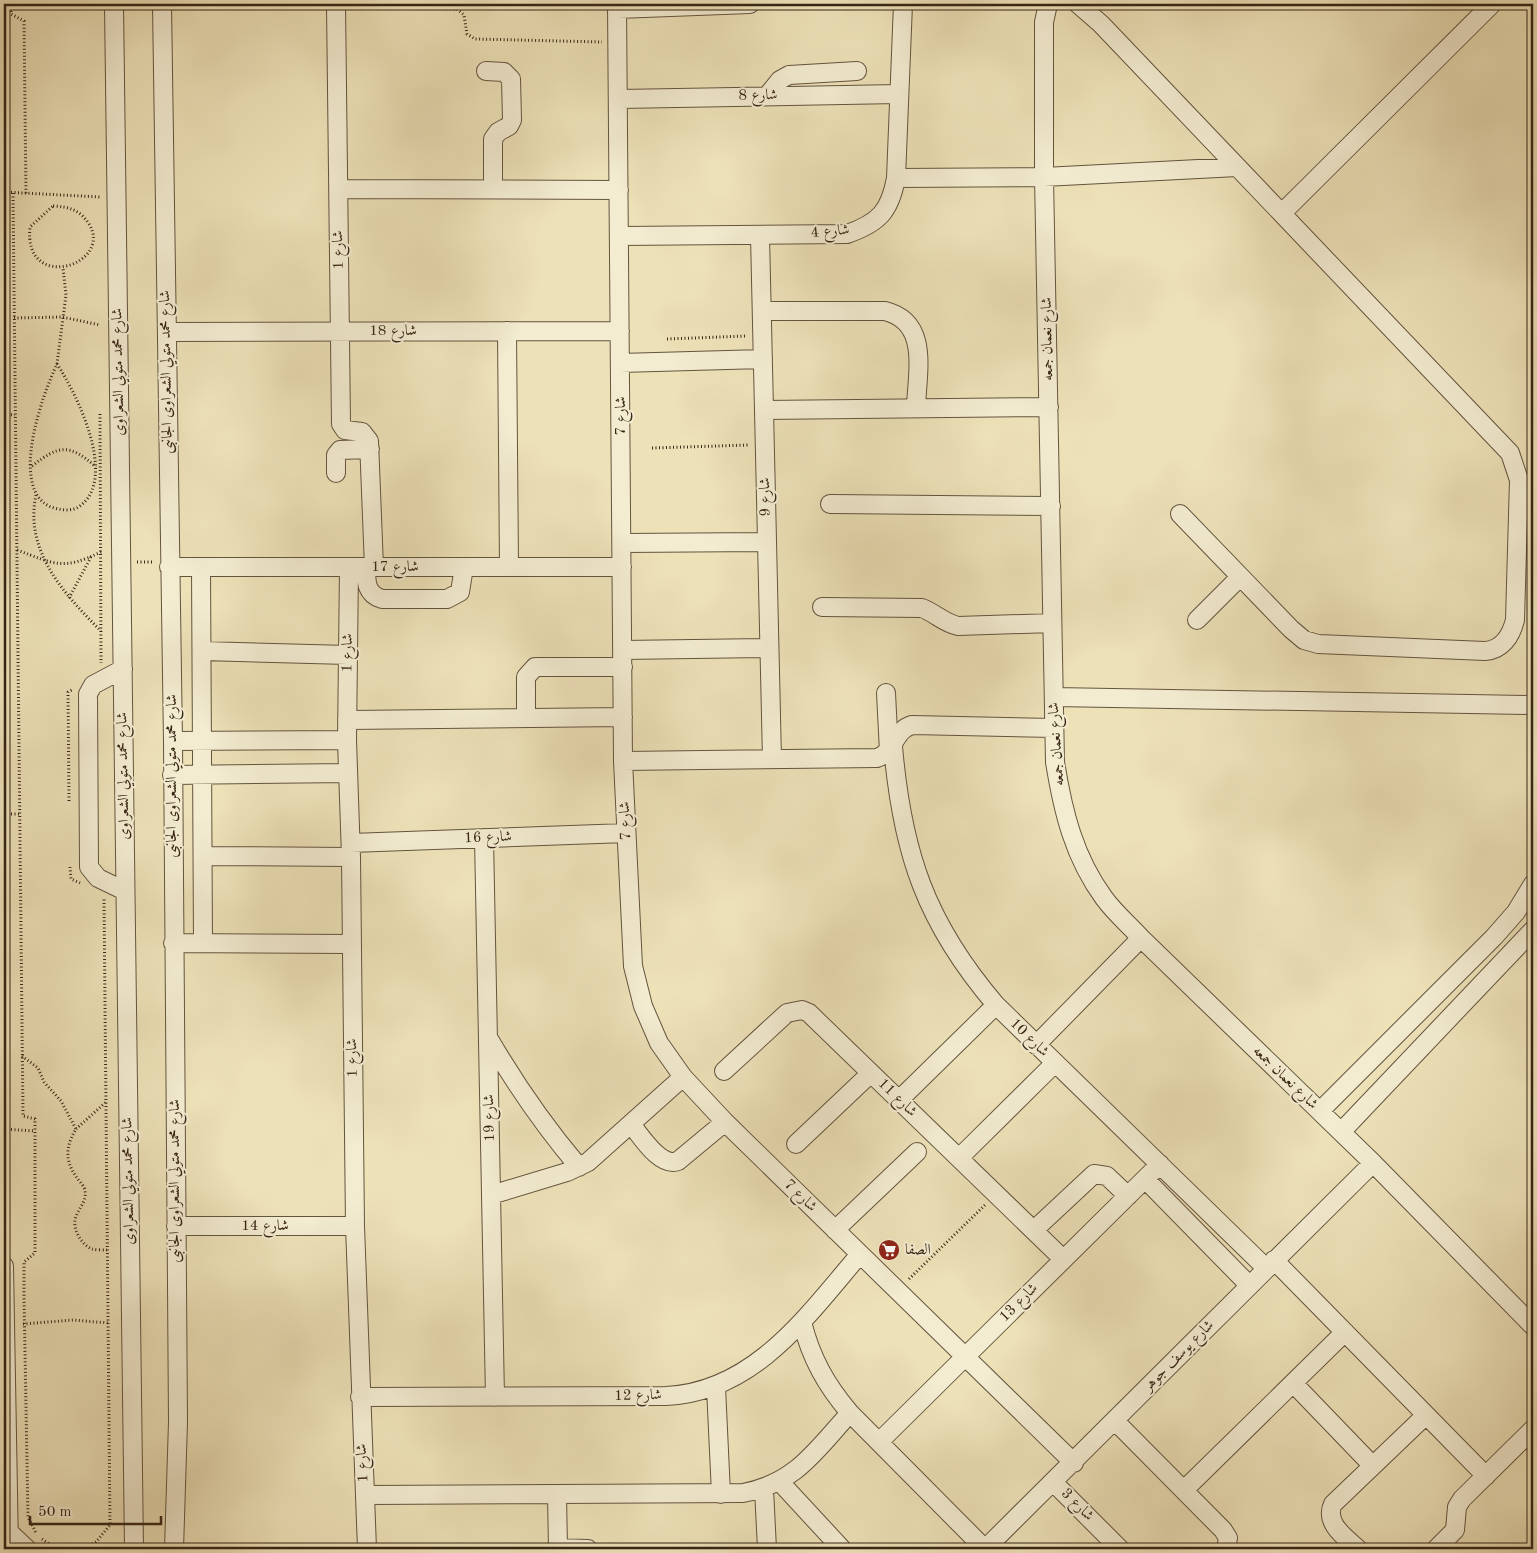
<svg xmlns="http://www.w3.org/2000/svg" width="1537" height="1553" font-family="'Old Standard TT',Amiri,serif">
	<rect width="100%" height="100%" fill="#ede1b8"/>
	<filter id="stains"><feTurbulence type="fractalNoise" baseFrequency=".004" numOctaves="4"/><feColorMatrix values="0 0 0 0 .2 0 0 0 0 .09 0 0 0 0 .02 0 0 0 .5 -.17"/></filter>
	<radialGradient id="worn" r=".72"><stop offset=".6" stop-color="#630" stop-opacity="0"/><stop offset="1" stop-color="#630" stop-opacity=".3"/></radialGradient>
	<g fill="none" stroke-linecap="round" stroke-linejoin="round">
		<g stroke="#64543e" stroke-width="20">
			<path id="minor" d="M 114,4 L 134,1549
				M 162,4 L 173,741 L 178,1422 L 174,1549
				M 336,4 L 341,424 L 345,430 L 362,432 L 369,441 L 374,567
				M 617,4 L 623,761 L 633,966 L 643,1006 L 659,1043 L 683,1077 L 725,1122 L 1074,1463
				M 1048,4 L 1044,22 L 1044,177 L 1055,762 C 1063,812 1074,857 1104,898 C 1115,913 1129,925 1141,938 L 1373,1163 L 1533,1326
				M 1078,4 L 1101,24 L 1510,453 L 1519,480 L 1515,620 C 1511,636 1502,650 1485,651 L 1318,644 L 1304,640 L 1291,629 L 1180,514
				M 618,9 L 750,4
				M 486,71 L 504,72 L 511,79 L 512,120 L 509,126 L 498,132 L 493,139 L 493,189
				M 767,96 L 780,80 L 789,75 L 857,71
				M 619,99 L 898,94
				M 896,178 L 1044,177 L 1237,167
				M 339,189 L 619,190
				M 1282,213 L 1492,4
				M 620,236 L 847,234 C 879,223 890,211 896,178 L 903,4
				M 760,236 L 772,759
				M 762,311 L 885,311 C 930,322 917,372 916,408
				M 507,331 L 509,567
				M 167,332 L 620,331
				M 620,363 L 763,359
				M 764,410 L 1049,407
				M 336,473 L 336,455 L 340,450 L 370,449
				M 830,504 L 1051,506
				M 622,543 L 767,542
				M 169,567 L 622,567
				M 201,567 L 203,943
				M 349,567 L 347,740 L 351,857 L 355,1226 L 367,1549
				M 366,567 C 366,582 366,594 382,599 L 447,599 L 460,592 L 464,567
				M 822,607 L 922,608 C 935,613 944,623 958,626 L 1052,623
				M 1197,620 L 1240,577
				M 623,650 L 769,648
				M 202,651 L 348,655
				M 123,669 L 93,685 L 88,694 L 89,867 L 98,878 L 125,891
				M 886,693 L 889,752
				M 1054,697 L 1533,705
				M 526,718 L 526,677 L 535,667 L 623,667
				M 347,720 L 623,717
				M 173,741 L 347,740
				M 893,746 C 902,853 926,923 996,1005 L 1266,1268
				M 623,761 L 877,758 C 895,752 894,730 912,725 L 1054,728
				M 172,775 L 348,773
				M 484,838 L 495,1397
				M 351,843 L 626,833
				M 203,856 L 351,857
				M 173,943 L 351,944
				M 489,1039 C 516,1085 545,1127 579,1167
				M 1036,1045 L 1141,938
				M 724,1071 L 787,1013 L 802,1010 L 809,1013 L 1063,1259
				M 899,1100 L 996,1005
				M 1320,1111 L 1494,937 L 1516,912 L 1533,884
				M 631,1124 C 641,1136 660,1168 678,1161 L 725,1122
				M 1341,1132 L 1533,930
				M 796,1144 L 871,1073
				M 959,1158 L 1055,1063
				M 1145,1179 L 1249,1285
				M 491,1195 L 567,1172 L 588,1162 L 683,1077
				M 176,1226 L 355,1226
				M 835,1230 L 917,1152
				M 1034,1230 L 1094,1174 L 1107,1176 L 1128,1196
				M 1274,1260 L 1486,1476
				M 4,1266 L 9,1549
				M 802,1322 C 811,1358 826,1385 850,1413 L 985,1549
				M 1293,1383 L 1372,1465
				M 716,1387 L 721,1494
				M 360,1397 L 666,1396 C 754,1392 807,1316 860,1254
				M 1115,1421 L 1223,1530 L 1228,1538 L 1226,1549
				M 879,1442 L 1160,1164
				M 780,1482 L 842,1549
				M 1054,1483 L 1120,1549
				M 764,1489 L 767,1549
				M 1184,1490 L 1345,1332
				M 365,1495 L 743,1493 C 796,1483 815,1451 850,1413
				M 557,1495 L 558,1549
				M 9,1532 L 27,1549
				M 558,1548 L 588,1549
				M 985,1549 L 1373,1163
				M 1358,1549 C 1345,1537 1324,1523 1333,1504 L 1426,1415
				M 1436,1549 L 1455,1530 L 1457,1507 L 1462,1499 L 1533,1429"/>
		</g>
		<path stroke="#372515" stroke-width="3" stroke-dasharray="1 2.5" stroke-linecap="butt" d="M 11,4 L 11,14 L 24,21 L 26,194
			M 352,8 L 457,9 L 464,15 L 467,34 L 475,39 L 602,42
			M 4,192 L 100,197
			M 13,193 L 23,1116 L 35,1119 L 35,1253 L 24,1262 L 24,1297 L 28,1517 L 36,1533
			M 53,206 C 70,207 80,210 89,224 C 114,265 23,294 30,227 Z
			M 14,318 L 62,317 L 100,325
			M 667,339 L 746,336
			M 57,364 C 77,394 118,478 80,506 C 72,512 60,510 51,507 C 8,489 43,393 57,364 Z
			M 57,364 L 66,295 L 63,268
			M 4,414 L 15,415
			M 100,414 L 101,663
			M 652,448 L 749,445
			M 32,466 C 59,445 69,443 96,467
			M 36,495 C 24,551 64,594 101,631
			M 17,550 C 55,564 62,571 101,552
			M 137,562 L 153,562
			M 69,598 L 91,557
			M 69,801 L 68,692 L 72,690
			M 4,814 L 19,814
			M 70,867 L 71,879 L 80,883
			M 22,1056 L 38,1068 L 44,1082 L 61,1101 L 76,1129 C 65,1147 65,1161 77,1178 C 80,1182 85,1187 85,1191 C 87,1202 77,1210 75,1220 C 73,1230 82,1245 92,1249 C 96,1250 103,1250 107,1250
			M 4,1129 L 35,1131
			M 76,1129 L 106,1102
			M 909,1279 L 985,1205
			M 23,1324 L 73,1320 L 109,1323
			M 42,1539 L 55,1548 L 68,1549
			M 79,1549 L 96,1542 L 110,1525 L 104,899"/>
		<use href="#minor" stroke="#f3ecd1" stroke-width="18"/>
	</g>
	<defs>
		<g id="supermarket-disc" transform="scale(1.125)"><circle r="9.5" fill="#8f2418" stroke="#f3ecd1"/><path d="M-6-5.5h2.5l.6 2H6L4.5 2H-2.5L-4.4-4H-6ZM-1.5 3.2a1.3 1.3 0 1 0 .1 0ZM3 3.2a1.3 1.3 0 1 0 .1 0Z" fill="#fff"/></g>
	</defs>
	<g fill-rule="evenodd">
		<use href="#supermarket-disc" x="889" y="1250"/>
	</g>
	<g text-anchor="middle" dominant-baseline="central" stroke-width="4" stroke-linejoin="round" paint-order="stroke">
		<g font-size="15" fill="#372515" stroke="#f3ecd1">
			<text transform="translate(758 96) rotate(-1)">شارع 8</text>
			<text transform="translate(830 232) rotate(-5)">شارع 4</text>
			<text transform="translate(339 250) rotate(-91)">شارع 1</text>
			<text x="393" y="331">شارع 18</text>
			<text transform="translate(1048 339) rotate(-91)">شارع نعمان جمعه</text>
			<text transform="translate(119 372) rotate(-91)">شارع محمد متولي الشعراوى</text>
			<text transform="translate(167 372) rotate(-91)">شارع محمد متولي الشعراوى الجانبى</text>
			<text transform="translate(621 416) rotate(-90)">شارع 7</text>
			<text transform="translate(766 497) rotate(-91)">شارع 9</text>
			<text x="395" y="567">شارع 17</text>
			<text transform="translate(348 653) rotate(-89)">شارع 1</text>
			<text transform="translate(1057 744) rotate(-94)">شارع نعمان جمعه</text>
			<text transform="translate(124 776) rotate(-91)">شارع محمد متولي الشعراوى</text>
			<text transform="translate(172 776) rotate(-90)">شارع محمد متولي الشعراوى الجانبى</text>
			<text transform="translate(626 821) rotate(-92)">شارع 7</text>
			<text transform="translate(488 838) rotate(-2)">شارع 16</text>
			<text transform="translate(1029 1038) rotate(44)">شارع 10</text>
			<text transform="translate(353 1058) rotate(-91)">شارع 1</text>
			<text transform="translate(1285 1078) rotate(44)">شارع نعمان جمعه</text>
			<text transform="translate(897 1098) rotate(44)">شارع 11</text>
			<text transform="translate(490 1118) rotate(-91)">شارع 19</text>
			<text transform="translate(129 1181) rotate(-91)">شارع محمد متولي الشعراوى</text>
			<text transform="translate(175 1181) rotate(-90)">شارع محمد متولي الشعراوى الجانبى</text>
			<text transform="translate(800 1196) rotate(44)">شارع 7</text>
			<text x="265" y="1226">شارع 14</text>
			<text transform="translate(1019 1303) rotate(-45)">شارع 13</text>
			<text transform="translate(1179 1356) rotate(-45)">شارع يوسف جوهر</text>
			<text transform="translate(638 1396) rotate(-1)">شارع 12</text>
			<text transform="translate(363 1463) rotate(-93)">شارع 1</text>
			<text transform="translate(1077 1505) rotate(45)">شارع 3</text>
		</g>
		<g font-size="15" fill="#372515" stroke="#f3ecd1" text-anchor="start">
			<text x="905" y="1250">الصفا</text>
		</g>
	</g>
	<rect width="1537" height="1553" fill="none" stroke="#ede1b8" stroke-width="20"/>
	<rect x="5" y="5" width="1527" height="1543" fill="none" stroke="#372515" stroke-width="2.5"/>
	<rect x="10" y="10" width="1517" height="1533" fill="none" stroke="#372515"/>
	<path d="M30 1516v8h131v-8" fill="none" stroke="#372515" stroke-width="2.5"/>
	<text x="38" y="1516" font-size="15" fill="#372515" stroke="#f3ecd1" stroke-width="4" paint-order="stroke">50 m</text>
	<rect width="100%" height="100%" filter="url(#stains)"/>
	<rect width="100%" height="100%" fill="url(#worn)"/>
</svg>
